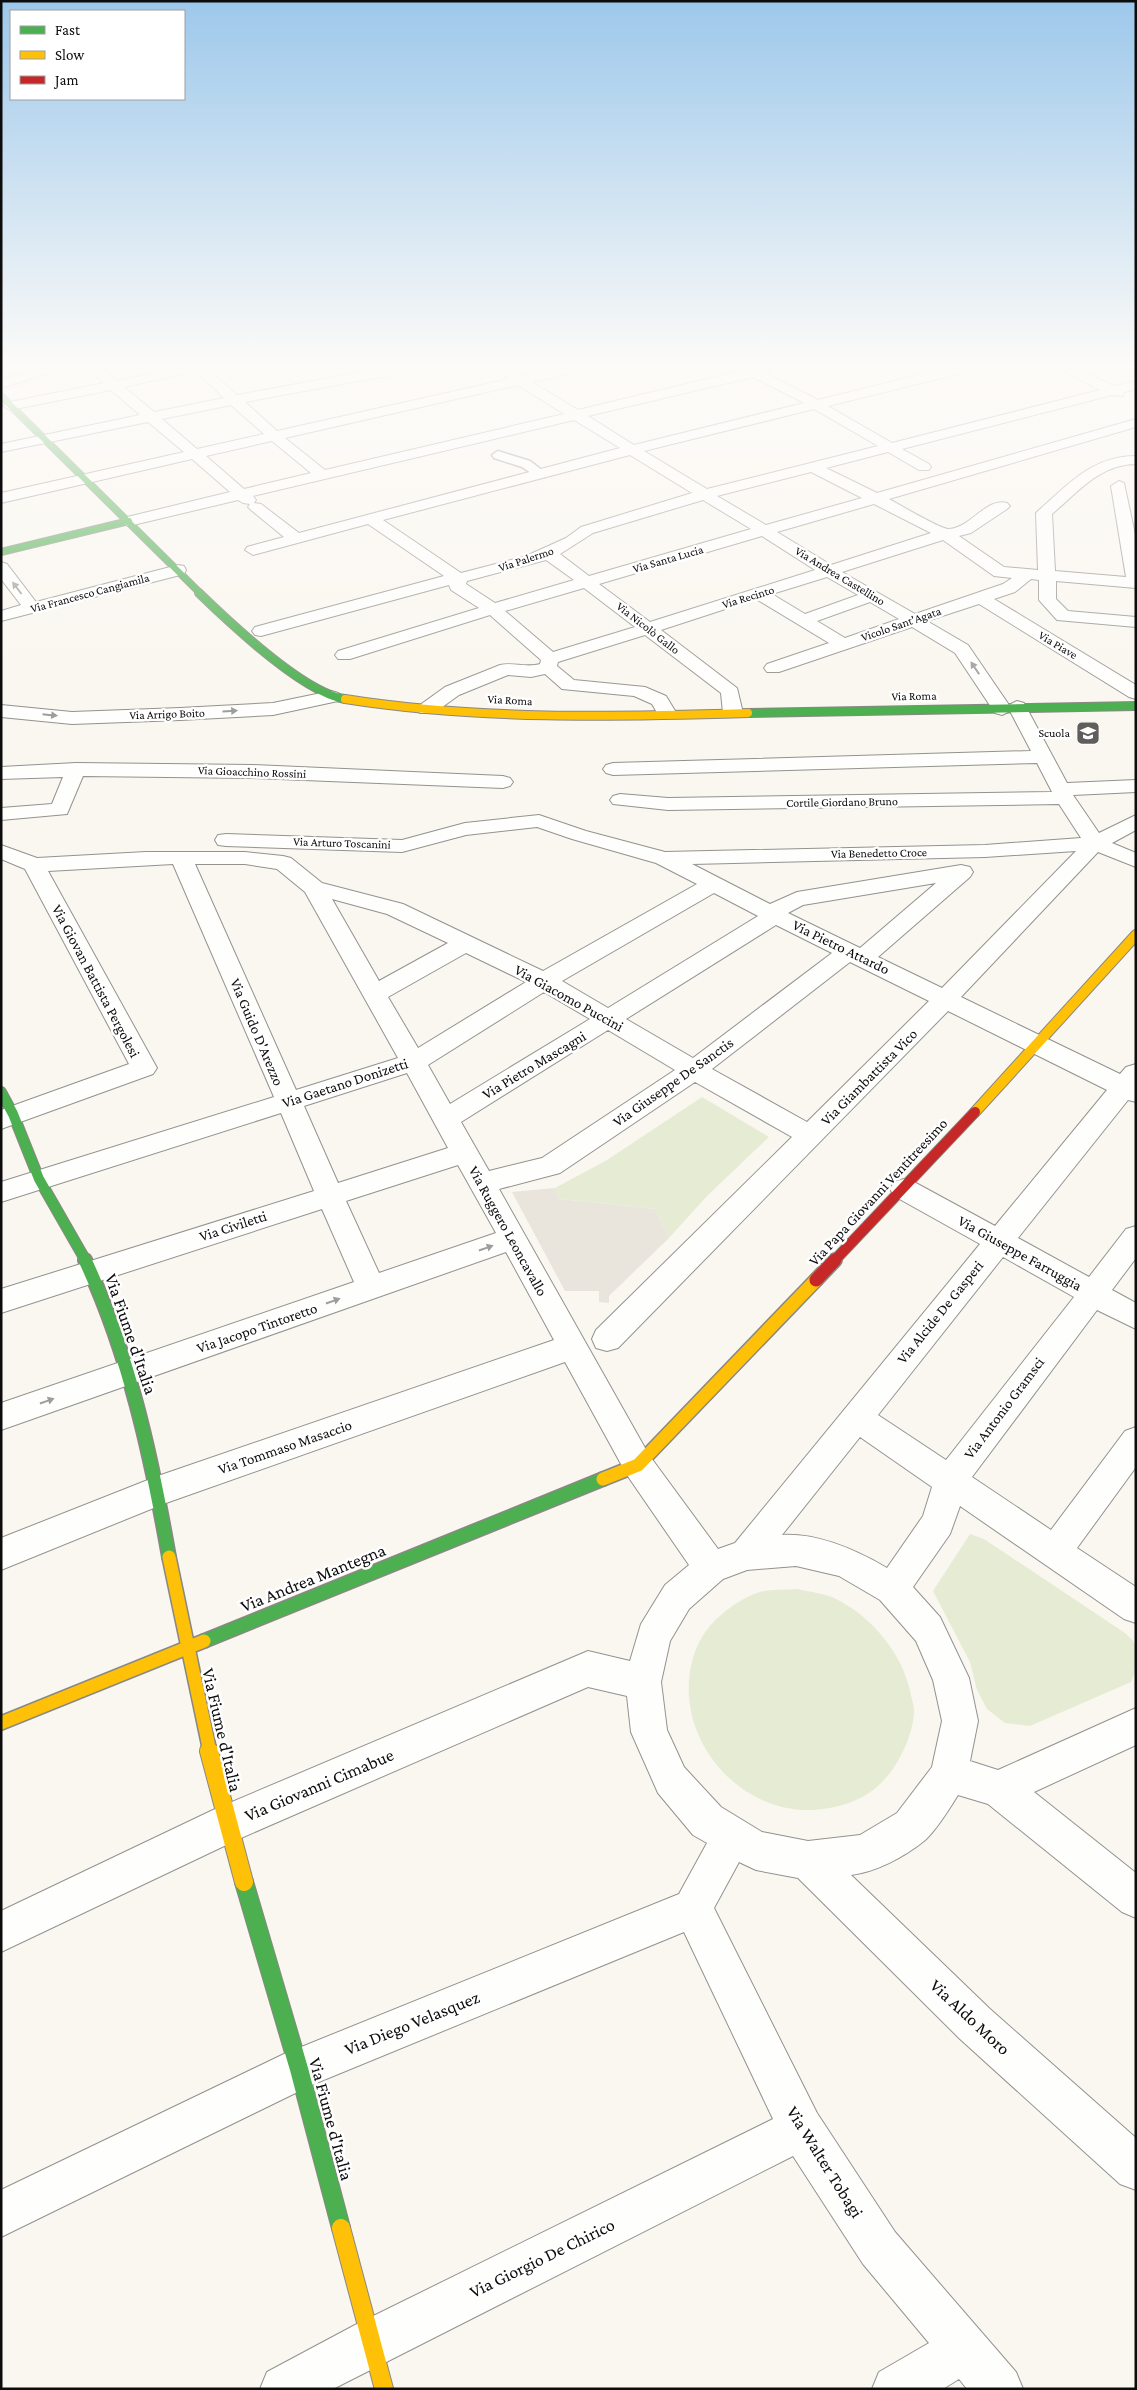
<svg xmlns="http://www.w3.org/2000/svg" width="1137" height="2390" font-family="'Crimson Pro',serif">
	<rect width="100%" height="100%" fill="#faf7f0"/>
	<path fill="#e5ecd3" d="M 702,1097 L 769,1137 L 707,1196 L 669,1238 L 655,1209 L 560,1199 L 555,1188 L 607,1160 Z
		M 970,1534 L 984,1539 L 1125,1633 C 1128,1636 1132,1639 1134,1642 C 1137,1652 1136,1673 1131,1682 L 1030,1726 L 1005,1723 L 987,1709 L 977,1690 L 970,1662 L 933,1591 Z
		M 797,1589 C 809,1592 823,1593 834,1598 C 872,1616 903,1654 911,1695 C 912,1701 915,1708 914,1714 C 912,1735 902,1757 890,1773 C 872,1796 851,1805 823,1809 C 744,1820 675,1742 691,1666 C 695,1646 705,1628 721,1615 C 732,1605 745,1597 760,1592 C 771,1589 785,1590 797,1589 Z"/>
	<path fill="#e9e5dd" d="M 29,370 L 72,370 L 9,390 L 1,382 L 1,376 Z
		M 555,1188 L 560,1199 L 655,1209 L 669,1238 L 609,1296 L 609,1303 L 599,1302 L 599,1291 L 565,1291 L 512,1192 Z"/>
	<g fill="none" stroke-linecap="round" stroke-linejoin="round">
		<g stroke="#93928f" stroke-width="3">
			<path id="lane" d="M 498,451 L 530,461 L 547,474 L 545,477 L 537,477 L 522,467 L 494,458 L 492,455 Z"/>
		</g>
		<g stroke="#93928f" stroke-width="2">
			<path id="street" d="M 34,370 L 56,370 L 1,388 L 1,380 Z
				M 90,370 L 104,370 L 117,381 L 168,370 L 209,370 L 237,395 L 373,370 L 403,370 L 397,374 L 245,402 L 277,431 L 509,379 L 497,370 L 513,370 L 522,376 L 549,370 L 574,370 L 573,373 L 532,382 L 578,410 L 744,370 L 772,370 L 767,374 L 818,400 L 939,370 L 963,370 L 962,373 L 828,406 L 892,443 L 1100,390 L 1061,370 L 1079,370 L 1114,386 L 1136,381 L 1136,389 L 1124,392 L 1123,396 L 1112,395 L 902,449 L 929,464 L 931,467 L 929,470 L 919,470 L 888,452 L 826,468 L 877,493 L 1136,419 L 1136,427 L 889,499 C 900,505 939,528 948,529 C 970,529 986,497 1007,503 L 1010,506 L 1007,509 L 971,533 L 959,536 L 1004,567 L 1038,570 L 1036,513 L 1039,510 C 1069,484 1092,456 1136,456 L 1136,464 C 1100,464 1077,493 1052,514 L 1055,571 L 1126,577 L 1111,486 L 1119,481 L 1124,483 L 1136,539 L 1136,588 L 1056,581 L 1056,599 L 1068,611 L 1136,617 L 1136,627 L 1057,620 L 1039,600 L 1039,580 L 1031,579 L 1015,592 L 994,599 L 1136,685 L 1136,699 L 1129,697 L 979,604 L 927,621 L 968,645 L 1009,705 L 1017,701 L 1024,703 L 1067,783 L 1136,780 L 1136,792 L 1073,795 L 1099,833 L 1136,815 L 1136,830 L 1112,843 L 1136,853 L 1136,867 L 1098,852 L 961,997 L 1120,1074 L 1126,1067 L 1136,1064 L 1136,1102 L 1128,1100 L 1018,1238 L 1089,1277 L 1126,1229 L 1136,1226 L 1136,1258 L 1112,1290 L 1136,1303 L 1136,1329 L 1097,1310 L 972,1477 L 1051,1530 L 1125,1431 L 1136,1427 L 1136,1467 L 1077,1548 L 1136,1587 L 1136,1623 L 1124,1619 L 960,1506 L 950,1534 L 913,1587 L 940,1617 L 969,1678 L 978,1721 L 970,1761 L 998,1770 L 1136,1708 L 1136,1745 L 1034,1792 L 1136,1873 L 1136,1918 L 1122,1912 L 988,1804 L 958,1795 C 950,1808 935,1832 924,1841 C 904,1857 876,1872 851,1875 L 990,2009 L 1136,2138 L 1136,2190 L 1120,2184 L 960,2039 L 798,1878 L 756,1870 L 739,1862 L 714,1908 L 817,2113 L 895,2232 L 1016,2372 L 1023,2389 L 967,2389 L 959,2379 L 943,2389 L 872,2389 L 879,2372 L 929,2343 L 863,2264 L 793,2156 L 333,2389 L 260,2389 L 267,2372 L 355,2325 L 773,2119 L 684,1932 L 314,2084 L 1,2237 L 1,2190 L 284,2054 L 679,1894 L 707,1843 L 693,1835 L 658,1793 L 631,1732 L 627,1696 L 588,1687 L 241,1838 L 1,1952 L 1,1911 L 213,1810 L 588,1651 L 630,1661 L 641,1624 L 665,1585 L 689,1565 L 627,1475 L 565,1362 L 166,1503 L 1,1570 L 1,1538 L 158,1476 L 554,1340 L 506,1252 L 1,1430 L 1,1403 L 354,1282 L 322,1209 L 1,1313 L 1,1289 L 314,1191 L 281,1113 L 1,1202 L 1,1182 L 274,1097 L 173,864 L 48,871 L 157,1068 L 153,1074 L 1,1129 L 1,1110 L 129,1064 L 25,869 L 1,859 L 1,845 L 37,858 L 146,852 L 245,852 L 283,856 L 291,858 L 322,883 L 403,904 L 543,971 L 697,884 L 656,863 L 572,839 L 537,827 L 466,835 L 402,852 L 226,846 L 218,845 L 215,840 L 218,835 L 226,834 L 402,840 L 465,823 L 539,815 L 586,831 L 665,852 L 985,845 L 1081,838 L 1059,804 L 668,810 L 613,804 L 610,800 L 613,796 L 620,794 L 668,798 L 1052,792 L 1037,763 L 613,775 L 606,773 L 603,769 L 606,765 L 613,763 L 1031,751 L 1010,711 L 1002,715 L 995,713 L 955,653 L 912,627 L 779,672 L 767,672 L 764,668 L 767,664 L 829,643 L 756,599 L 661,630 L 737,688 L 743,713 L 740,717 L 726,717 L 723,713 L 721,693 L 645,635 L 558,662 L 557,666 L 574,680 L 645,687 L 666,696 L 677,714 L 674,718 L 660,718 L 652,704 L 634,696 L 562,689 L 545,674 L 531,677 L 508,675 L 459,695 L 434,713 L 420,713 L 418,709 L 420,705 L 445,687 L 500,665 C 513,662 526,668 540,664 L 541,660 L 490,615 L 350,659 L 338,659 L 335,655 L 338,651 L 479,608 L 451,590 L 449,585 L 261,636 L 255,635 L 252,631 L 255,627 L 444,576 L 368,524 L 253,555 L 245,550 L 247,547 L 284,537 L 251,510 L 248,507 L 250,504 L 243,503 L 238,500 L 129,526 L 123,524 L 121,521 L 123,518 L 230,492 L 192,459 L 1,503 L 1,493 L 184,452 L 148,422 L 1,452 L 1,444 L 140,415 L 111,390 L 10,410 L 3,406 L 10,402 L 104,383 ZM 196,371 L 224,398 L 154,412 L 124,387 ZM 753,377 L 804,403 L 634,445 L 588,416 ZM 518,385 L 564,414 L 325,470 L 285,438 ZM 231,405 L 264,434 L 197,449 L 162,419 ZM 814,409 L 878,446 L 707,489 L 644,451 ZM 574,420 L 620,448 L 299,533 L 261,504 L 254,503 L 256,500 L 253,496 ZM 272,441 L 311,473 L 244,489 L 206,456 ZM 630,455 L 692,493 L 581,527 L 566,538 L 526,556 L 461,573 L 383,520 ZM 811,472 L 862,498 L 766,525 L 717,496 ZM 703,500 L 751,529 L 589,576 L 560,554 L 593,533 ZM 874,504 L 931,533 L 831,565 L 777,532 ZM 762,536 L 815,570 L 650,622 L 599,584 ZM 943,540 L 994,576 L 1012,578 L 1003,584 L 915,614 L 842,572 ZM 546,560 L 574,580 L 495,603 L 466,584 L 467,581 ZM 827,577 L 858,595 L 805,614 L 772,594 ZM 584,588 L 635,627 L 553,652 L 505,611 ZM 870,602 L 899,619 L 845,638 L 817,621 ZM 1076,851 L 942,988 L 878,957 L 970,877 L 973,872 L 970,867 L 961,865 L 797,892 L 770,904 L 692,864 L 985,857 ZM 195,864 L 245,864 L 277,869 L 305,892 L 398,1058 L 296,1090 ZM 936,883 L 860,948 L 788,913 L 803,905 ZM 714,893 L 758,916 L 608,1008 L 562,981 ZM 332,899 L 387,914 L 448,943 L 379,981 ZM 776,925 L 832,953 L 693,1058 L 626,1019 ZM 466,953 L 526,982 L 418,1048 L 388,997 ZM 850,962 L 929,1001 L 807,1122 L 712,1069 ZM 544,992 L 590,1019 L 450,1104 L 428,1065 ZM 948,1011 L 1107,1090 L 995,1226 L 914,1182 L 904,1179 L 894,1182 L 890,1189 L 894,1196 L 980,1244 L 735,1543 L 718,1549 L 649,1455 L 499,1189 L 560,1173 L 695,1082 L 792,1137 L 596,1330 L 592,1339 L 596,1348 L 607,1351 L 618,1348 ZM 608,1030 L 675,1070 L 542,1158 L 489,1171 L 461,1122 ZM 407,1073 L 448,1148 L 338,1183 L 304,1106 ZM 458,1165 L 496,1233 L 379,1273 L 346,1201 ZM 1003,1257 L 1074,1297 L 946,1460 L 878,1415 ZM 860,1437 L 932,1487 L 923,1516 L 887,1568 C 856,1550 819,1533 782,1535 ZM 796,1566 L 839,1576 L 880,1600 L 916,1641 L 933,1680 L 942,1721 L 932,1767 L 897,1813 L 860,1835 L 808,1841 L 762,1832 L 721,1807 L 684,1767 L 667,1730 L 661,1682 L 670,1641 L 689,1609 L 723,1579 L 747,1570 Z
				M 1,562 L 7,564 L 36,602 L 178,565 L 184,566 L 186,570 L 184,574 L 1,621 L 1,611 L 21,605 L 1,579 Z
				M 331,691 L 338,693 L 340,697 L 338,701 L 273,715 L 180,720 L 72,724 L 1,717 L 1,705 L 72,712 L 180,708 L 273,703 Z
				M 76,763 L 252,765 L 503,776 L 510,778 L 513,782 L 510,786 L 503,788 L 252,778 L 83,776 L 67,814 L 1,820 L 1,808 L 52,804 L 63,777 L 1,779 L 1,767 Z"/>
		</g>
		<g stroke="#8a8885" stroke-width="8">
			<path id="fast-far4" d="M 1,396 L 201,594
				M 1,552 L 129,521"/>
		</g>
		<g stroke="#8a8885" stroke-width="10">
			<path id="fast-far3" d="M 199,593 C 230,623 304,693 345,699
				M 748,713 L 1136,706"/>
		</g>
		<g stroke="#8a8885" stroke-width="12">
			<path id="fast-far2" d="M 1,1092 L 13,1114 L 39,1179 L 86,1261"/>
		</g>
		<g stroke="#8a8885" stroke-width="16">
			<path id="fast-far1" d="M 85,1260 C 129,1354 151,1455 169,1557
				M 204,1641 L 603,1479"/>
		</g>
		<g stroke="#8a8885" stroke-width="20">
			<path id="fast" d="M 244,1882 L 299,2069 L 341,2228"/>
		</g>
		<g stroke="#8a8885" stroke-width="10">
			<path id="slow-far3" d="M 345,699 C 478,720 614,717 748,713"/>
		</g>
		<g stroke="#8a8885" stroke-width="12">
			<path id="slow-far2" d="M 975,1112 L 1136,935"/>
		</g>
		<g stroke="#8a8885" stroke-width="16">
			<path id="slow-far1" d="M 603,1479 L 638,1465 L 816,1280
				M 169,1557 L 210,1752
				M 1,1723 L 204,1641"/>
		</g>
		<g stroke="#8a8885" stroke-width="20">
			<path id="slow" d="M 209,1751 L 244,1882
				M 341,2228 L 384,2389"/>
		</g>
		<g stroke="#8a8885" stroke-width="12">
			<path id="jam-far1" d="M 834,1261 L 975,1112"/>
		</g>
		<g stroke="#8a8885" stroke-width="16">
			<path id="jam" d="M 816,1280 L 835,1260"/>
		</g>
		<use href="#lane" fill="#fefefd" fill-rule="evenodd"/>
		<use href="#street" fill="#fefefd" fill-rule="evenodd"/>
		<use href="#fast-far4" stroke="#4caf50" stroke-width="6"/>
		<use href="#fast-far3" stroke="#4caf50" stroke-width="8"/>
		<use href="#fast-far2" stroke="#4caf50" stroke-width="10"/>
		<use href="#fast-far1" stroke="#4caf50" stroke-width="13"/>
		<use href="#fast" stroke="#4caf50" stroke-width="18"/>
		<use href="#slow-far3" stroke="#ffc107" stroke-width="8"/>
		<use href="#slow-far2" stroke="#ffc107" stroke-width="10"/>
		<use href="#slow-far1" stroke="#ffc107" stroke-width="13"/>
		<use href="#slow" stroke="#ffc107" stroke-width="18"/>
		<use href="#jam-far1" stroke="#c62828" stroke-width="10"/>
		<use href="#jam" stroke="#c62828" stroke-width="13"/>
	</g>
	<defs><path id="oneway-solid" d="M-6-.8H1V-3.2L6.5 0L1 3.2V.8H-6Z" transform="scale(1.25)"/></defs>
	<g fill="#9d9d9d">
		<use href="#oneway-solid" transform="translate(17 588) rotate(-127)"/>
		<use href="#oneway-solid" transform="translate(975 668) rotate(-124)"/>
		<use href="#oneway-solid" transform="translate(230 711) rotate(-3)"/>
		<use href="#oneway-solid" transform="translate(50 715) rotate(6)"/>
		<use href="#oneway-solid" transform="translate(486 1248) rotate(-19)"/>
		<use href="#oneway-solid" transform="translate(333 1301) rotate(-19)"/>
		<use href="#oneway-solid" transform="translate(47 1401) rotate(-19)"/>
	</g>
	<linearGradient id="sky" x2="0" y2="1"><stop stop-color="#9dc8eb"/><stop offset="0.52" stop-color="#fdfbf8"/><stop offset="1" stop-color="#fdfbf8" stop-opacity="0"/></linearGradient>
	<rect width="1137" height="705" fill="url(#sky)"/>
	<defs>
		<g id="school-square" transform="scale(1.25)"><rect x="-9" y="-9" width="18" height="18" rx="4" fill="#5f5e5c" stroke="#fff"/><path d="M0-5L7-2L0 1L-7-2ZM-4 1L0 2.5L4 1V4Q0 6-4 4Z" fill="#fff"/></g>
	</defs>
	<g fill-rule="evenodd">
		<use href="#school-square" x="1088" y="733"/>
	</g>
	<g text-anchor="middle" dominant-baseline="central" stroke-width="5" stroke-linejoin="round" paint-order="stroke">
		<g font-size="12" fill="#0c0c0c" stroke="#fff">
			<text transform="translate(526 559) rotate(-18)">Via Palermo</text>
			<text transform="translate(668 559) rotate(-16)">Via Santa Lucia</text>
			<text transform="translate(840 576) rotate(31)">Via Andrea Castellino</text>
			<text transform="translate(90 593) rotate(-15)">Via Francesco Cangiamila</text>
			<text transform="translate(748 597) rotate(-17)">Via Recinto</text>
			<text transform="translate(901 624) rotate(-19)">Vicolo Sant'Agata</text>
			<text transform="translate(648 628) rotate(38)">Via Nicolò Gallo</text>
			<text transform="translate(1058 645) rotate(31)">Via Piave</text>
			<text transform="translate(914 696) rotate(-1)">Via Roma</text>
			<text transform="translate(510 700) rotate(3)">Via Roma</text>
			<text transform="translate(167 714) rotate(-2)">Via Arrigo Boito</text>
			<text transform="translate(252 772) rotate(2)">Via Gioacchino Rossini</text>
			<text transform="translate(842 802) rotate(-1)">Cortile Giordano Bruno</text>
			<text transform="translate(342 843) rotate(2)">Via Arturo Toscanini</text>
			<text transform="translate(879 853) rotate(-1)">Via Benedetto Croce</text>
		</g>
		<g font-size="12" fill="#0c0c0c" stroke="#fff" text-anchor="end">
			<text x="1070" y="733">Scuola</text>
		</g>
		<g font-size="15" fill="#0c0c0c" stroke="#fff">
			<text transform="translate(841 947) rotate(26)">Via Pietro Attardo</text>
			<text transform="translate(96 981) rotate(62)">Via Giovan Battista Pergolesi</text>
			<text transform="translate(569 998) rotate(29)">Via Giacomo Puccini</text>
			<text transform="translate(257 1032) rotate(67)">Via Guido D'Arezzo</text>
			<text transform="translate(534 1065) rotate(-31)">Via Pietro Mascagni</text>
			<text transform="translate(869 1077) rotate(-45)">Via Giambattista Vico</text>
			<text transform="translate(673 1082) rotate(-35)">Via Giuseppe De Sanctis</text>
			<text transform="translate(345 1083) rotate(-18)">Via Gaetano Donizetti</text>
			<text transform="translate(878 1192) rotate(-47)">Via Papa Giovanni Ventitreesimo</text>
			<text transform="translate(233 1226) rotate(-18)">Via Civiletti</text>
			<text transform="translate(508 1231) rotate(61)">Via Ruggero Leoncavallo</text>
			<text transform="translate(1020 1253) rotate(29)">Via Giuseppe Farruggia</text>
			<text transform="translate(940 1312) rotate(-51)">Via Alcide De Gasperi</text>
			<text transform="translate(257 1328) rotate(-19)">Via Jacopo Tintoretto</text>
			<text transform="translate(1004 1408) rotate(-53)">Via Antonio Gramsci</text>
			<text transform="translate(285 1447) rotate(-19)">Via Tommaso Masaccio</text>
		</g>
		<g font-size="18" fill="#0c0c0c" stroke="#fff">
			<text transform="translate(131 1334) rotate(71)">Via Fiume d'Italia</text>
			<text transform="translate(313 1578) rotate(-22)">Via Andrea Mantegna</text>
			<text transform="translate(222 1730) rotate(77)">Via Fiume d'Italia</text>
			<text transform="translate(319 1785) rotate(-23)">Via Giovanni Cimabue</text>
			<text transform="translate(970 2017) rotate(43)">Via Aldo Moro</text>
			<text transform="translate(412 2023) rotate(-22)">Via Diego Velasquez</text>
			<text transform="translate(331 2119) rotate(75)">Via Fiume d'Italia</text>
			<text transform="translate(825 2162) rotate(58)">Via Walter Tobagi</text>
			<text transform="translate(542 2258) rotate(-26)">Via Giorgio De Chirico</text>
		</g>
	</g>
	<rect width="1137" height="2390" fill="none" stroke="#0c0c0c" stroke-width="5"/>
	<rect x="10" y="10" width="175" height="90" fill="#ffffff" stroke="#9e9e9e"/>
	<rect x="20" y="26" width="25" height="8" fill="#4caf50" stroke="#9e9e9e"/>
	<text x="55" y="35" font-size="15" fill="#0c0c0c">Fast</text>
	<rect x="20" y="51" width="25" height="8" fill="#ffc107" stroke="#9e9e9e"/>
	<text x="55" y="60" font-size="15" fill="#0c0c0c">Slow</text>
	<rect x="20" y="76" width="25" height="8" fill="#c62828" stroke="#9e9e9e"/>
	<text x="55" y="85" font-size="15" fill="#0c0c0c">Jam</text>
</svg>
